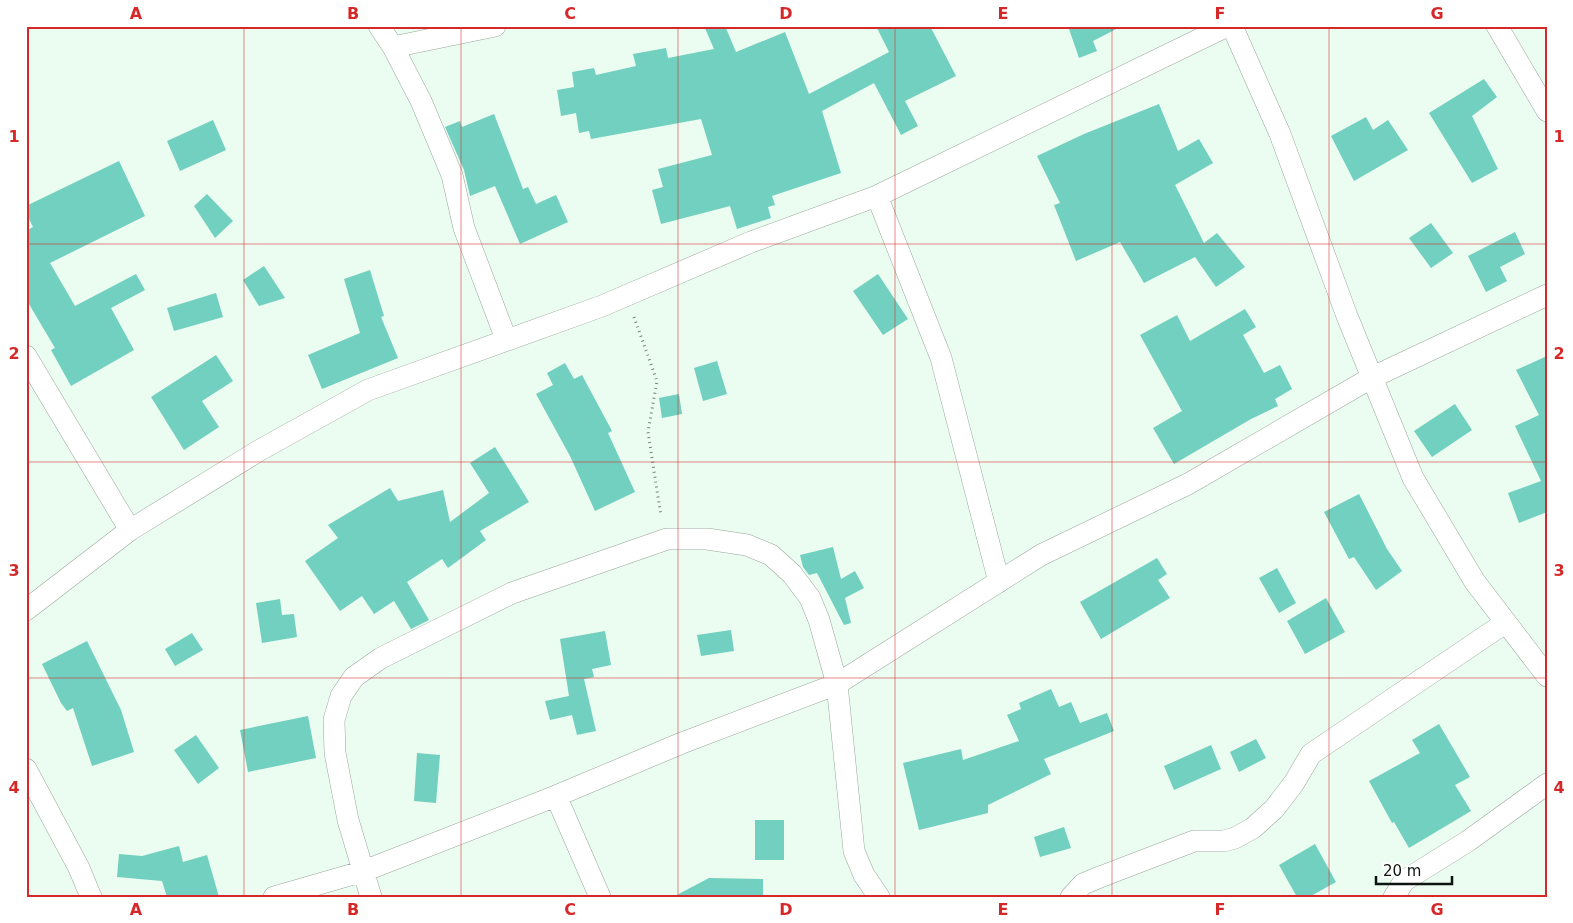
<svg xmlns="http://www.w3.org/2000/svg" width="1573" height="923" font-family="'DejaVu Sans',sans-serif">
	<rect width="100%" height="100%" fill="#ebfcf0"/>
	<path fill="#71d0bf" d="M 704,26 L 725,26 L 736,52 L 785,32 L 809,94 L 889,52 L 876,26 L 930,26 L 956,76 L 905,101 L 918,126 L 901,135 L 874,83 L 822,111 L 841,173 L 772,196 L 775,205 L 768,207 L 771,218 L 737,229 L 730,206 L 661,224 L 652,190 L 663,187 L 658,169 L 712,155 L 701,119 L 591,139 L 589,131 L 579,133 L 576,113 L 561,116 L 557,90 L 574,87 L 572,72 L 594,68 L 596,75 L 636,66 L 633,54 L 666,48 L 668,58 L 714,49 Z
		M 1068,26 L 1122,26 L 1093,41 L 1097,51 L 1079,58 Z
		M 1484,79 L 1497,97 L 1472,116 L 1498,169 L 1472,183 L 1429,113 Z
		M 1159,104 L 1178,151 L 1199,139 L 1213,163 L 1175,185 L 1204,243 L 1217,233 L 1245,267 L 1216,287 L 1195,257 L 1144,283 L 1120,242 L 1076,261 L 1054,205 L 1060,203 L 1037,156 L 1084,134 Z
		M 494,114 L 523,189 L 528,187 L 536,204 L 556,195 L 568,222 L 520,244 L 495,186 L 470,196 L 464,170 L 445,127 L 460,121 L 462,127 Z
		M 1366,117 L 1373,130 L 1388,120 L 1408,150 L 1354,181 L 1331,136 Z
		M 213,120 L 226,150 L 180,171 L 167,141 Z
		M 119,161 L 145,216 L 50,263 L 75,306 L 136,274 L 145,290 L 111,308 L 134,350 L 71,386 L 51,350 L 55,348 L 26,299 L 26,231 L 33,227 L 26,213 L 26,206 Z
		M 207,194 L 233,221 L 215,238 L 194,206 Z
		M 1431,223 L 1453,253 L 1431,268 L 1409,238 Z
		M 1515,232 L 1525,254 L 1500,267 L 1507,281 L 1486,292 L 1468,256 Z
		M 264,266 L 285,298 L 259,306 L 243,280 Z
		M 370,270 L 384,316 L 381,317 L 398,358 L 322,389 L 308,355 L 360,333 L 344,279 Z
		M 878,274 L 908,319 L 883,335 L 853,291 Z
		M 216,293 L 223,317 L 174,331 L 167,308 Z
		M 1245,309 L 1256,327 L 1243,335 L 1264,373 L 1280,365 L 1292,389 L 1275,399 L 1278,406 L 1251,419 L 1174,464 L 1153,428 L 1182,411 L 1140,335 L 1177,315 L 1190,341 Z
		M 216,355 L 233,381 L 202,401 L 219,427 L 184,450 L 151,397 Z
		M 1547,356 L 1547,512 L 1519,523 L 1508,493 L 1541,481 L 1515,426 L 1539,415 L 1516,370 Z
		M 717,361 L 727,394 L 703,401 L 694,368 Z
		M 565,363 L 574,379 L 582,375 L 612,431 L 608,433 L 635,492 L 595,511 L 570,456 L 536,394 L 553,385 L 547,373 Z
		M 679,394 L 682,414 L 662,418 L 659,398 Z
		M 1455,404 L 1472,430 L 1432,457 L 1414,431 Z
		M 495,447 L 529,502 L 480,531 L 486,540 L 448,568 L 442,559 L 407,582 L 429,620 L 411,629 L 394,601 L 374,614 L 362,596 L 340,611 L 305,561 L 338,538 L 328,525 L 390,488 L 398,501 L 443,490 L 450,522 L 489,493 L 470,463 Z
		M 1359,494 L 1387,549 L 1402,571 L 1376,590 L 1354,557 L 1349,559 L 1324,512 Z
		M 833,547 L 841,579 L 855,571 L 864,588 L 845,598 L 851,623 L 844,625 L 817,573 L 809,575 L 803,567 L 800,555 Z
		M 1157,558 L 1167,574 L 1158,580 L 1170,598 L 1101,639 L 1080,602 Z
		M 1277,568 L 1296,603 L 1279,613 L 1259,578 Z
		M 1326,598 L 1345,632 L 1305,654 L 1287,621 Z
		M 280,599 L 282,615 L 294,614 L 297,637 L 262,643 L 256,603 Z
		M 731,630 L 734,651 L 701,656 L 697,635 Z
		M 605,631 L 611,665 L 592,669 L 594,677 L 584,679 L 596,731 L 577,735 L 572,715 L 550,720 L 545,701 L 569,696 L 560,639 Z
		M 192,633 L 203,650 L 175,666 L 165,649 Z
		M 87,641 L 121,710 L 134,752 L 92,766 L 73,708 L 67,711 L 61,703 L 42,664 Z
		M 1051,689 L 1059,707 L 1071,702 L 1080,723 L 1107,713 L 1114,731 L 1044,759 L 1051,774 L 988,805 L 988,813 L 919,830 L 903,763 L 961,749 L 963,760 L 1019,741 L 1007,715 L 1021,709 L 1019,703 Z
		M 308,716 L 316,758 L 248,772 L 240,730 Z
		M 1439,724 L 1470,777 L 1455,785 L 1471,811 L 1409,848 L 1394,822 L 1392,823 L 1369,781 L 1420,753 L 1412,740 Z
		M 196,735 L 219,768 L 198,784 L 174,750 Z
		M 1256,739 L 1266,758 L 1239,772 L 1230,752 Z
		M 1211,745 L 1221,769 L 1174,790 L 1164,766 Z
		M 417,753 L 440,755 L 436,803 L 414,801 Z
		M 755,820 L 784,820 L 784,860 L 755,860 Z
		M 1064,827 L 1071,848 L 1040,857 L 1034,837 Z
		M 1315,844 L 1336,882 L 1309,897 L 1297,897 L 1279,865 Z
		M 179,846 L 183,862 L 207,855 L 219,897 L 167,897 L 162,881 L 117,877 L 119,854 L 142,856 Z
		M 709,878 L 763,879 L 763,897 L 673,897 Z"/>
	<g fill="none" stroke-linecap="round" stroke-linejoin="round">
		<g stroke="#98a79c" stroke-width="22">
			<path id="minor" d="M 379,26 L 393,47 L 421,101 L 452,175 L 464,228 L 506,339
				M 1232,26 L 1280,134 L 1347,316 L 1413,478 L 1475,582 L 1547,676
				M 1497,26 L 1547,111
				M 393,47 L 495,26
				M 877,196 L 941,358 L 999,582
				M 26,356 L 130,530
				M 26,610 L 130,530 L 260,450 L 368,390 L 602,306 L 751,242 L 877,196 L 1227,26
				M 26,769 L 79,868 L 91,897
				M 556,796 L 600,897
				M 274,897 L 364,871 L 556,796 L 682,743 L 837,684 L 1041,555 L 1188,484 L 1371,378 L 1547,295
				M 371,897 L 348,820 L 335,753 L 334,720 L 341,696 L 354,677 L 381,658 L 512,593 L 667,539 L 707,539 L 747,545 L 771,555 L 792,574 L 810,598 L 819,620 L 837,684 L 854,851 L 864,875 L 879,897
				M 1071,897 L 1083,884 L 1100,877 L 1194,841 L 1224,841 L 1235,838 L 1253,828 L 1274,809 L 1294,783 L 1311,754 L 1505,623
				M 1394,897 L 1404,881 L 1468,841 L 1547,784"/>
		</g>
		<path stroke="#78837b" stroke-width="3" stroke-dasharray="1 4" stroke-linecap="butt" d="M 634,317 L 657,381 L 648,432 L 661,516"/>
		<use href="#minor" stroke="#fff" stroke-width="21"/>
	</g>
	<path fill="none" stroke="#d62828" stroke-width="1" stroke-opacity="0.55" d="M 244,26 L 244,897M 461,26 L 461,897M 678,26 L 678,897M 895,26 L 895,897M 1112,26 L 1112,897M 1329,26 L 1329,897M 26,244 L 1547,244M 26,462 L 1547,462M 26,678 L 1547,678"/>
	<rect width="1573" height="923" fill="none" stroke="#ffffff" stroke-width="55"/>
	<path d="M1376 876v8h76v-8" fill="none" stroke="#0e1410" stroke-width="2.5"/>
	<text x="1383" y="876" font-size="15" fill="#0e1410" stroke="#ffffff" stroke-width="4" paint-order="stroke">20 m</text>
	<rect x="28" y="28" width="1518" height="868" fill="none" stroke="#d62828" stroke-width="2"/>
	<g font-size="16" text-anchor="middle" font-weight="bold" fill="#d62828">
		<text x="136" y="19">A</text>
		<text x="353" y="19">B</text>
		<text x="570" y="19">C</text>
		<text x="786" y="19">D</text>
		<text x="1003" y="19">E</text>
		<text x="1220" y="19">F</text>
		<text x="1437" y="19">G</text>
		<text x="14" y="142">1</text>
		<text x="1559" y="142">1</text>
		<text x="14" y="359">2</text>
		<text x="1559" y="359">2</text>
		<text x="14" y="576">3</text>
		<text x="1559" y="576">3</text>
		<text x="14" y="793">4</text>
		<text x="1559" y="793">4</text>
		<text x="136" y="915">A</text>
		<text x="353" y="915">B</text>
		<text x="570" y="915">C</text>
		<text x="786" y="915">D</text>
		<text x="1003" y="915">E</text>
		<text x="1220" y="915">F</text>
		<text x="1437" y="915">G</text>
	</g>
</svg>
